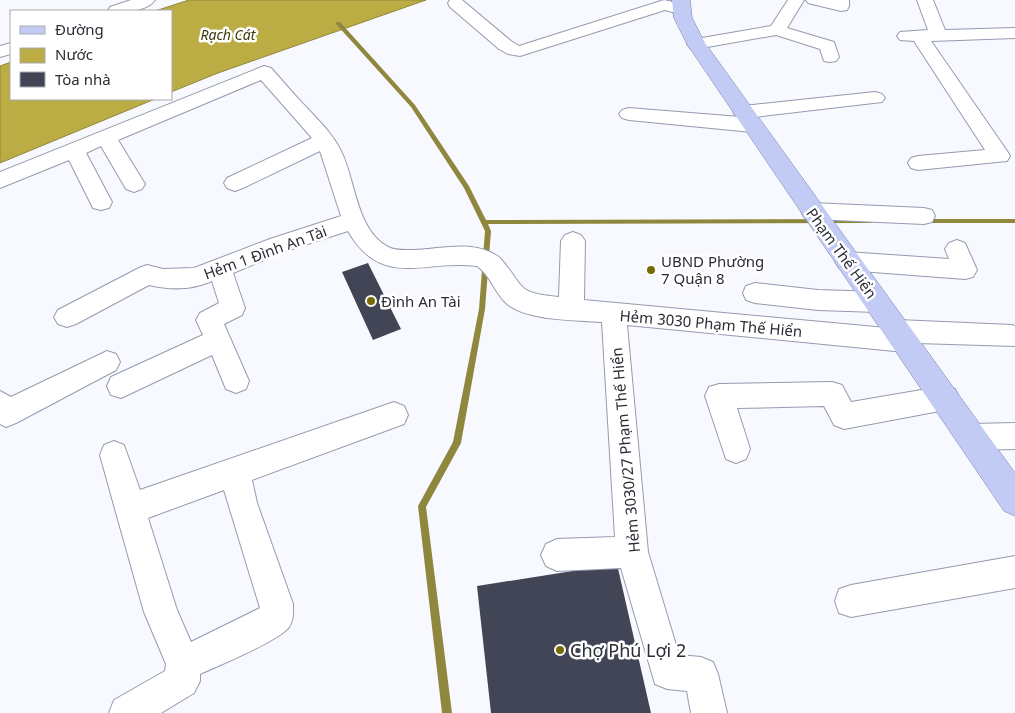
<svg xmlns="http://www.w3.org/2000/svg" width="1015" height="713" font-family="'Noto Sans',sans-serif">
	<rect width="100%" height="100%" fill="#f8f9fe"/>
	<path fill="#bbad43" stroke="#90873f" d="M 189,0 L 426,0 L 218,73 L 171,92 L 171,11 L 155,11 Z
		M 11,62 L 11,99 L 155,99 L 0,163 L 0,66 Z"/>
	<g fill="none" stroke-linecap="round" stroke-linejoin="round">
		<path fill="#90873f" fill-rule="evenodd" d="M 336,22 L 340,22 L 415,105 L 469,186 L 486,220 L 871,219 L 874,221 L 871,223 L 488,224 L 491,231 L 485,309 L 461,443 L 426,507 L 452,713 L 442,713 L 418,506 L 453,442 L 479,309 L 485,231 L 464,188 L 411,107 L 336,24 Z
			M 922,219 L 1015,219 L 1015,223 L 922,223 L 921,221 Z"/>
	</g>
	<path fill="#414556" d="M 368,263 L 401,329 L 373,340 L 342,272 Z
		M 617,564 L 651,713 L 491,713 L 477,586 Z"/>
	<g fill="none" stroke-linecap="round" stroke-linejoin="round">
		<g stroke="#959aae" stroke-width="2">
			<path id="minor" d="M 131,0 L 155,0 C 146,13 121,12 108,11 L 110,7 Z
				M 450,0 L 462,0 L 511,41 L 519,46 L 664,0 L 686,5 L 688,9 L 686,13 L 680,14 L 665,10 L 520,56 L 508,54 L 499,49 L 450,7 L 448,3 Z
				M 788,0 L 804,0 L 787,28 L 834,42 L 839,57 L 836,61 L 830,62 L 824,61 L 820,49 L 776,35 L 696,49 L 690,48 L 687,44 L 690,40 L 696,39 L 771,26 Z
				M 806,0 L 849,0 L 849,6 L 847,10 L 841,11 L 808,3 Z
				M 917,0 L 933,0 L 945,30 L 1015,28 L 1015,38 L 931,41 L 1007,151 L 1010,156 L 1007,161 L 918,170 L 911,168 L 908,163 L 911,158 L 918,156 L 985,150 L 914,41 L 900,40 L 897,36 L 900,32 L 928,30 Z
				M 11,43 L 11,54 L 0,57 L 0,46 Z
				M 264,66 L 271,68 C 283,81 294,95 307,108 C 319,121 332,133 340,149 C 356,179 355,229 388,247 C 395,251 406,250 414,250 C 442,249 476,239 500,258 C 526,288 515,293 559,297 L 561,241 L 565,235 L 573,232 L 581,235 L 585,241 L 584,300 L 887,328 L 889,323 L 898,320 L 1012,325 L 1015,326 L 1015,346 L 917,343 L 914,349 L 905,352 L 627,325 L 648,552 L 679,655 L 701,657 L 713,662 L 718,674 L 727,713 L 691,713 L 687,691 L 667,689 L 655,684 L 621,568 L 557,571 L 546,566 L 541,555 L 546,544 L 557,539 L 615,537 L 602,322 C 577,320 523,321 505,302 C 494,291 490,275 477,266 C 424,259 382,290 348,231 L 286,251 L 233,273 L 245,308 L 242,315 L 224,324 L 249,381 L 246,389 L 236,393 L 226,389 L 212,355 L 121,398 L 111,395 L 107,386 L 111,377 L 203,335 L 196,320 L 200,313 L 219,303 L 212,281 C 192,290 170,290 149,285 L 76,324 L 67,327 L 58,324 L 54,317 L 58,310 L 139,268 L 147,265 L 163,269 L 194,268 L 270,239 L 341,216 L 320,151 L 243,188 L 235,191 L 227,188 L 224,183 L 227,178 L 312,138 L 261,80 L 118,140 L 145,184 L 142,189 L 134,192 L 126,189 L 101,146 L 86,153 L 112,202 L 109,208 L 101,210 L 93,208 L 69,160 L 0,188 L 0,172 Z
				M 875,92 L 882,94 L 885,98 L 882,102 L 746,118 L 759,120 L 762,125 L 759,130 L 752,132 L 629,120 L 622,118 L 619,114 L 622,110 L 629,108 L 740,117 L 736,116 L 733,112 L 736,108 L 743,106 Z
				M 812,203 L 924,208 L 932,210 L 935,216 L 932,222 L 924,224 L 812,219 L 804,217 L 801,211 L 804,205 Z
				M 957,240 L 965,243 L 977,270 L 973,277 L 965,279 L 847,270 L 839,268 L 835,261 L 839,254 L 847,252 L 949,259 L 945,249 L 949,243 Z
				M 755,283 L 818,290 L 877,292 L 886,295 L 889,302 L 886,309 L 877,312 L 818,310 L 755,303 L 746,300 L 743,293 L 746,286 Z
				M 107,351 L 116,354 L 120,362 L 116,370 L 16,423 L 6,427 L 0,424 L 0,391 L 11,397 Z
				M 832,382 L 842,385 L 851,402 L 945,386 L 955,389 L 959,398 L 955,407 L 945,410 L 844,429 L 834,425 L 824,406 L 737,408 L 750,449 L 746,459 L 736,463 L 726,459 L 705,396 L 709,387 L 719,384 Z
				M 394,402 L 404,406 L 408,415 L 404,424 L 252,480 L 257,503 L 293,604 C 293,612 294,619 289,627 C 281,640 218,666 200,674 L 200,681 L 194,693 L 161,713 L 109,713 L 114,700 L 165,671 L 166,664 L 144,612 L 115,509 L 100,455 L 104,445 L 114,441 L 124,445 L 140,490 ZM 224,490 L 260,608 L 191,642 L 177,610 L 148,518 Z
				M 1015,423 L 1015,449 L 972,450 L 962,446 L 958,437 L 962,428 L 972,424 Z
				M 1015,556 L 1015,588 L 851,617 L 839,613 L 835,601 L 839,589 L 851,585 Z"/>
		</g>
		<g stroke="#737dac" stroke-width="1">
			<path id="major" d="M 672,0 L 690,0 L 692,18 L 705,43 L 1015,473 L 1015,516 L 1004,511 L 687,44 L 674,18 Z"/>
		</g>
		<use href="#minor" fill="#fff" fill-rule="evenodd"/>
		<use href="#major" fill="#c2cbf4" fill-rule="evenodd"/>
	</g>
	<g fill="#766a03" stroke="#fff" stroke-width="2">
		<circle cx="651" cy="270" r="5"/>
		<circle cx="371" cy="301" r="5"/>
		<circle cx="560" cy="650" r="5"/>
	</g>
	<g text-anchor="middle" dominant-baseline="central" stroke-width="5" stroke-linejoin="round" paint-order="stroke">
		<g font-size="14" font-style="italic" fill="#3f3a0d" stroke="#fff">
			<text x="228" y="34">Rạch Cát</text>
		</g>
		<g font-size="15" fill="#2b2d35" stroke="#fff">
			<text transform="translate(265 252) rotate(-20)">Hẻm 1 Đình An Tài</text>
			<text transform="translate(842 253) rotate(54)">Phạm Thế Hiển</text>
			<text transform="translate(711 323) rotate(5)">Hẻm 3030 Phạm Thế Hiển</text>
			<text transform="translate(625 450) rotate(-95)">Hẻm 3030/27 Phạm Thế Hiển</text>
		</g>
		<g font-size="15" fill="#2b2d35" stroke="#fff" text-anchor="start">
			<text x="661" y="261">UBND Phường<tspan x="661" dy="17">7 Quận 8</tspan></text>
			<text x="381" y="301">Đình An Tài</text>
		</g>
		<g font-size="18" fill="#2b2d35" stroke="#fff" text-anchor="start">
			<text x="570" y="650">Chợ Phú Lợi 2</text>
		</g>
	</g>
	<rect x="10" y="10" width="162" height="90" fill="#ffffff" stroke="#aaabae"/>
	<rect x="20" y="26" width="25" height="8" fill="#c2cbf4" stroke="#aaabae"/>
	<text x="55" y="35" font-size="15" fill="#2b2d35">Đường</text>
	<rect x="20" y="48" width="25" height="15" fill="#bbad43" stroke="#aaabae"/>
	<text x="55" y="60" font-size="15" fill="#2b2d35">Nước</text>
	<rect x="20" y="72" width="25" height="15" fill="#414556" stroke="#aaabae"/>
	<text x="55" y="85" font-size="15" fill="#2b2d35">Tòa nhà</text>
</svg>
